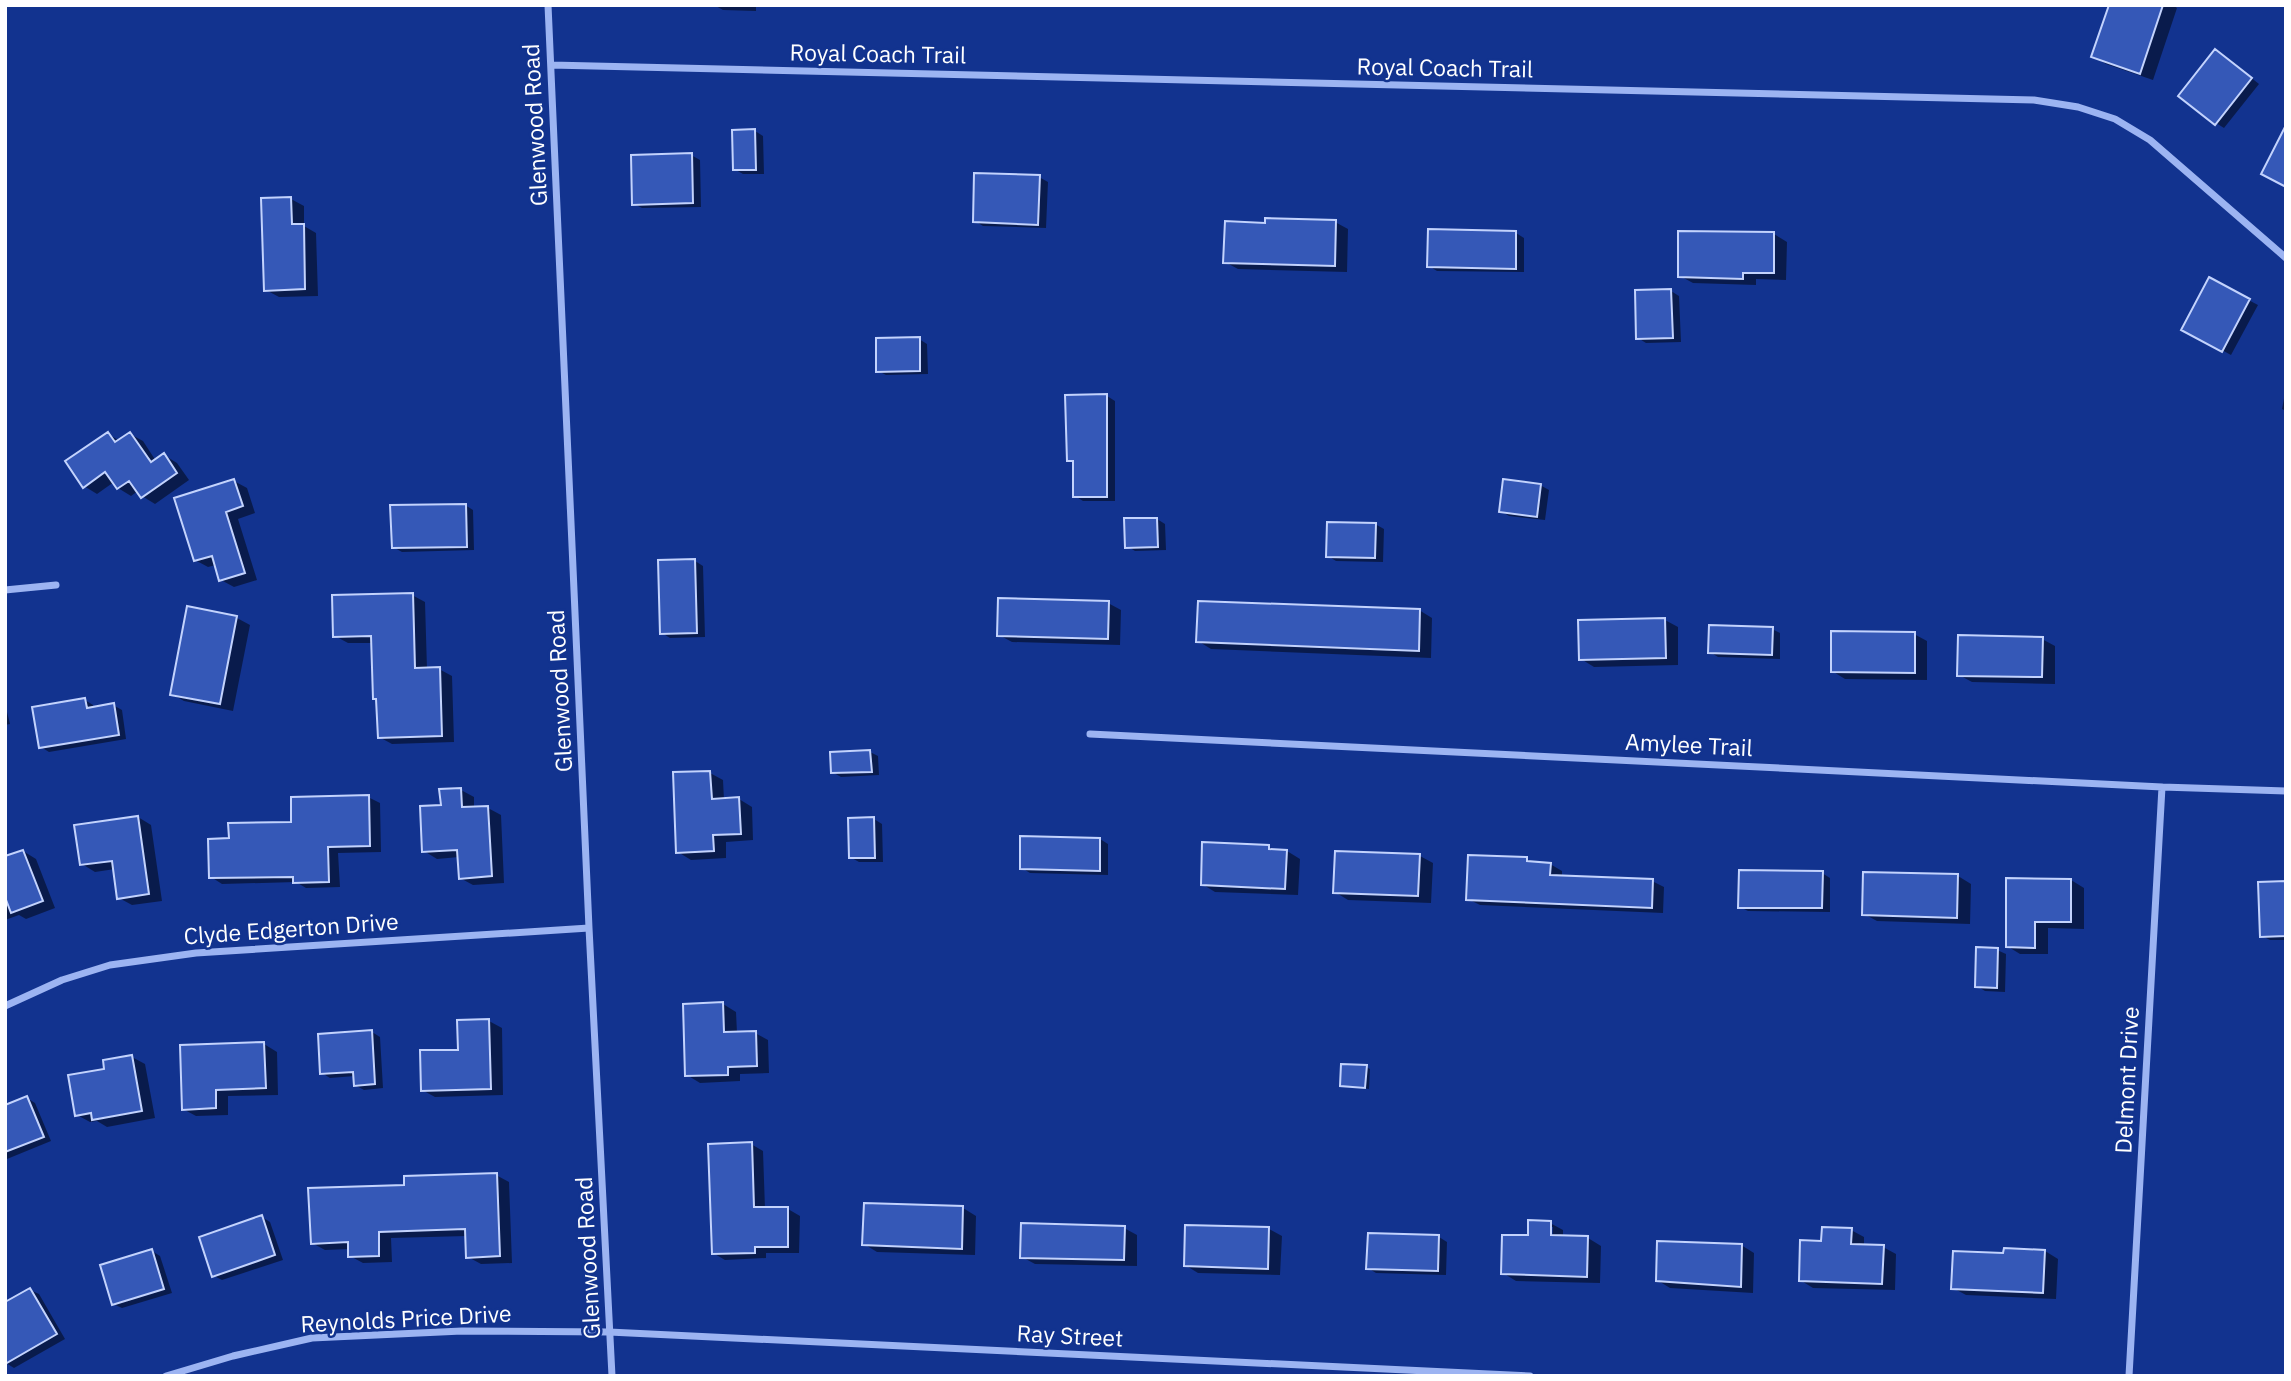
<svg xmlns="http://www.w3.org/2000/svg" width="2291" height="1381" font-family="'IBM Plex Sans',sans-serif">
	<rect width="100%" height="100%" fill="#12338f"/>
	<path fill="#0007" fill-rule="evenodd" d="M 714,5 L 756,5 L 756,11 L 723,10 Z
		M 2110,5 L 2173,5 L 2177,8 L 2153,80 L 2106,64 L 2093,56 Z
		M 2224,56 L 2259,84 L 2224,128 L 2216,123 Z
		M 755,131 L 763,136 L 764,174 L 743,174 L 734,169 Z
		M 691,155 L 700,160 L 701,207 L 642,208 L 634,204 Z
		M 1039,177 L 1048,182 L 1046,228 L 983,226 L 975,221 Z
		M 291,199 L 304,206 L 304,226 L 316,233 L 318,296 L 279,297 L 266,290 Z
		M 1335,222 L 1348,229 L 1347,272 L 1238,269 L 1225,262 L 1266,225 Z
		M 1516,233 L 1524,238 L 1524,272 L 1437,271 L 1429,266 Z
		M 1774,234 L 1787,242 L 1786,280 L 1756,279 L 1756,285 L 1693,283 L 1680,276 Z
		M 2210,280 L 2258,305 L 2231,355 L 2192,334 Z
		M 1671,291 L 1679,296 L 1681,342 L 1646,343 L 1638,338 Z
		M 919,339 L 927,344 L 928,374 L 886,375 L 878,371 Z
		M 2286,388 L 2286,411 L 2282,409 Z
		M 1107,396 L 1115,401 L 1115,501 L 1083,501 L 1075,496 L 1075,463 L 1069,460 Z
		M 108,434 L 120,441 L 130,434 L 143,441 L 156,461 L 164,455 L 177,463 L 189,480 L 155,504 L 142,496 L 138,491 L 131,496 L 118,488 L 114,482 L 97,494 L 84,486 Z
		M 234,481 L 247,488 L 255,513 L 238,519 L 257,580 L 234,587 L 221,580 L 216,565 L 208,567 L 195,560 Z
		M 1540,485 L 1549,490 L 1545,520 L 1509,516 L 1501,511 Z
		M 465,505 L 473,510 L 474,550 L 402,552 L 393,547 Z
		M 1157,519 L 1165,524 L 1166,550 L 1135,551 L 1127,546 Z
		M 1375,524 L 1384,529 L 1383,562 L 1336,561 L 1328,556 Z
		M 695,561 L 703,566 L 705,637 L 670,638 L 662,633 Z
		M 412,595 L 425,602 L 427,669 L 439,669 L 452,676 L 454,742 L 392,744 L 379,737 L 373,643 L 348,643 L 335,636 Z
		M 1108,603 L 1121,610 L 1120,645 L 1012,642 L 999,635 Z
		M 188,609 L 237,618 L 250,625 L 233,711 L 184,701 L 172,694 Z
		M 1419,610 L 1432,618 L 1431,658 L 1211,649 L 1198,641 Z
		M 1665,620 L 1678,627 L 1678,665 L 1594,667 L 1581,659 Z
		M 1772,629 L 1780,633 L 1780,659 L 1718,657 L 1710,652 Z
		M 1914,634 L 1927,641 L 1927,680 L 1845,679 L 1832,671 Z
		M 2042,639 L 2055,646 L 2055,684 L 1972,682 L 1959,675 Z
		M 85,700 L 93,705 L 94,708 L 113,705 L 122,710 L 126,739 L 49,752 L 41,747 Z
		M 5,704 L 10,724 L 5,725 Z
		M 870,752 L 878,756 L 879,775 L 841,777 L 832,772 Z
		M 710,773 L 723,780 L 724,800 L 739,799 L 752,807 L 753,840 L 726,842 L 726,858 L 691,860 L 678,852 Z
		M 461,790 L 474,797 L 474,808 L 488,808 L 501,815 L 504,883 L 473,885 L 460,878 L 459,857 L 437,859 L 424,851 L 442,806 Z
		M 368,797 L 380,803 L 381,852 L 338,853 L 340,887 L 306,888 L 296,882 L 222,884 L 211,877 L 231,840 L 293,824 Z
		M 138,817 L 151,825 L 162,901 L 132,905 L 119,898 L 115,869 L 95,872 L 82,864 Z
		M 874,819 L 882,824 L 883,862 L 859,862 L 850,857 Z
		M 1100,839 L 1108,844 L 1108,875 L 1030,873 L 1022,868 Z
		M 1269,847 L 1276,851 L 1287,851 L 1300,859 L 1298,895 L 1215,892 L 1202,884 Z
		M 23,851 L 36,859 L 55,908 L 26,919 L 19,915 L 5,920 L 5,858 Z
		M 1420,856 L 1433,863 L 1431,903 L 1348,900 L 1335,892 Z
		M 1527,859 L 1535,864 L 1550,864 L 1562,871 L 1562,877 L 1652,881 L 1664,887 L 1663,913 L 1480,905 L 1468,899 Z
		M 1822,873 L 1830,878 L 1830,912 L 1748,911 L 1740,907 Z
		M 1958,876 L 1971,884 L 1970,924 L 1877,921 L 1864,914 Z
		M 2071,880 L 2084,888 L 2084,929 L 2048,928 L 2048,954 L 2020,954 L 2007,946 Z
		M 2286,883 L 2286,940 L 2270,940 L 2262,936 Z
		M 1997,950 L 2006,954 L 2005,992 L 1985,991 L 1977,986 Z
		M 723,1004 L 736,1012 L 737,1033 L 755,1033 L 768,1040 L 769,1073 L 740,1074 L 740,1081 L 700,1083 L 687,1075 Z
		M 489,1021 L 502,1028 L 503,1095 L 435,1097 L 422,1090 Z
		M 372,1032 L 380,1037 L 383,1088 L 364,1090 L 355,1085 L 355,1076 L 330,1078 L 322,1073 Z
		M 264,1044 L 277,1052 L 278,1095 L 228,1096 L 228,1115 L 196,1116 L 183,1109 Z
		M 132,1057 L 145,1064 L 155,1118 L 107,1127 L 97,1121 L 90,1122 L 77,1115 L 106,1070 Z
		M 1366,1067 L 1370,1069 L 1369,1089 L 1342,1085 Z
		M 27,1098 L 35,1103 L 51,1141 L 7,1159 L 5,1107 Z
		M 751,1144 L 763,1151 L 765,1209 L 788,1209 L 800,1216 L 799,1253 L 766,1253 L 766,1258 L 725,1260 L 713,1253 Z
		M 496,1175 L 509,1182 L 512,1263 L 481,1264 L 468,1257 L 467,1236 L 391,1238 L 392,1262 L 363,1263 L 350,1256 L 350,1249 L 325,1250 L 312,1243 L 406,1187 Z
		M 963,1208 L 976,1216 L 975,1255 L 877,1252 L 864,1244 Z
		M 262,1217 L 270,1222 L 283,1260 L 222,1280 L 214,1276 Z
		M 1550,1223 L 1563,1230 L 1563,1237 L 1588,1238 L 1601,1246 L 1600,1283 L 1516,1281 L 1503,1273 ZM 1549,1227 L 1553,1227 L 1552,1244 Z
		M 1124,1228 L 1137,1235 L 1137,1266 L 1035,1264 L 1022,1257 Z
		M 1269,1229 L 1282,1236 L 1280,1275 L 1198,1273 L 1185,1265 Z
		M 1851,1230 L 1864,1237 L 1864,1246 L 1883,1247 L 1896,1254 L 1895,1290 L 1813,1288 L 1800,1280 L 1823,1243 Z
		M 1439,1237 L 1447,1242 L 1446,1275 L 1376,1273 L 1368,1268 Z
		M 1741,1245 L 1754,1253 L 1753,1293 L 1670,1288 L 1657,1280 Z
		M 152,1251 L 160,1256 L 172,1293 L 122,1308 L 113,1304 Z
		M 2045,1251 L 2058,1259 L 2056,1299 L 1966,1295 L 1953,1288 L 2005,1254 Z
		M 30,1290 L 39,1294 L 65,1339 L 14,1368 L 6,1363 Z"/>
	<path fill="#3558b7" stroke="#c3d3fd" stroke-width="2" d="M 2109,5 L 2163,5 L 2140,74 L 2091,57 Z
		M 2215,49 L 2252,78 L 2215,125 L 2178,96 Z
		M 2286,125 L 2286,187 L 2261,174 Z
		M 755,129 L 756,170 L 733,170 L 732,130 Z
		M 692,153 L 693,203 L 632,205 L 631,155 Z
		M 974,173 L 1040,175 L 1038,225 L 973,222 Z
		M 291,197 L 292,224 L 304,224 L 305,289 L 264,291 L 261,198 Z
		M 1265,218 L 1336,220 L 1335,266 L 1223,263 L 1225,221 L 1265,223 Z
		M 1428,229 L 1516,231 L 1516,269 L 1427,267 Z
		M 1678,231 L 1774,232 L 1774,273 L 1743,273 L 1743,279 L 1678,277 Z
		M 2209,277 L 2250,299 L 2222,352 L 2181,330 Z
		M 1671,289 L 1673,338 L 1636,339 L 1635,290 Z
		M 920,337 L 920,371 L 876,372 L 876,338 Z
		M 1107,394 L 1107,497 L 1073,497 L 1073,461 L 1067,461 L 1065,395 Z
		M 108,432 L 115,442 L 130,432 L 151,462 L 164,453 L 177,473 L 141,498 L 129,481 L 117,489 L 105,472 L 83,488 L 65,461 Z
		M 234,479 L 243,506 L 226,512 L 245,573 L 219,581 L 212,556 L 194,561 L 174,498 Z
		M 1503,479 L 1541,484 L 1537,517 L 1499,512 Z
		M 466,504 L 467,547 L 392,548 L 390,505 Z
		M 1124,518 L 1157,518 L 1158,547 L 1125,548 Z
		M 1327,522 L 1376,523 L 1375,558 L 1326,557 Z
		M 695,559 L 697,633 L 660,634 L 658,560 Z
		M 413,593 L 415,668 L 440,667 L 442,736 L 378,738 L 376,699 L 373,699 L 371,636 L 333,637 L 332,595 Z
		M 998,598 L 1109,601 L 1108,639 L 997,636 Z
		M 1198,601 L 1420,609 L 1419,651 L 1196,642 Z
		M 187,606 L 237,616 L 220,704 L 170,695 Z
		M 1665,618 L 1666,658 L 1579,660 L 1578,620 Z
		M 1709,625 L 1773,627 L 1772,655 L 1708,653 Z
		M 1831,631 L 1915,632 L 1915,673 L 1831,672 Z
		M 1958,635 L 2043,637 L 2042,677 L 1957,676 Z
		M 85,698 L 87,708 L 114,703 L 119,735 L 39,748 L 32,707 Z
		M 870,750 L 872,772 L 831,773 L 830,752 Z
		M 710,771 L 712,799 L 739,797 L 741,834 L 713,835 L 714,851 L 676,853 L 673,772 Z
		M 461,788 L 462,807 L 488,806 L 492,876 L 459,879 L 457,850 L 422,852 L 420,806 L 441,805 L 439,789 Z
		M 369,795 L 370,846 L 328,847 L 329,882 L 293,883 L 293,877 L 209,878 L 208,839 L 229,838 L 228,823 L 291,822 L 291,797 Z
		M 138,816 L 149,894 L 117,899 L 112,861 L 80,865 L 74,825 Z
		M 874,817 L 875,858 L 849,858 L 848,818 Z
		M 1020,836 L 1100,838 L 1100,871 L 1020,869 Z
		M 1202,842 L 1269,845 L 1269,849 L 1287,850 L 1285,889 L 1201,885 Z
		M 23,850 L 43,901 L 11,913 L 5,897 L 5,856 Z
		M 1335,851 L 1420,854 L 1418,896 L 1333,893 Z
		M 1468,855 L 1527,857 L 1527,861 L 1551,863 L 1550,875 L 1653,879 L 1652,908 L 1466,900 Z
		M 1739,870 L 1823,871 L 1822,908 L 1738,908 Z
		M 1863,872 L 1958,874 L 1957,918 L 1862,915 Z
		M 2006,878 L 2071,879 L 2071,922 L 2035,922 L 2035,948 L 2006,947 Z
		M 2286,881 L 2286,936 L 2260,937 L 2258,882 Z
		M 1976,947 L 1998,948 L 1997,988 L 1975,987 Z
		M 723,1002 L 724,1032 L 756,1031 L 757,1066 L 728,1067 L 728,1075 L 685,1076 L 683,1004 Z
		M 489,1019 L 491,1089 L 421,1091 L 420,1050 L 458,1050 L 457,1020 Z
		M 372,1030 L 375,1084 L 354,1086 L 353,1072 L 320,1074 L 318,1034 Z
		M 264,1042 L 266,1088 L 216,1090 L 216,1108 L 182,1110 L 180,1045 Z
		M 132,1055 L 142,1111 L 92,1120 L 91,1113 L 75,1116 L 68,1075 L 104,1069 L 103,1060 Z
		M 1341,1064 L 1367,1065 L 1365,1088 L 1340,1086 Z
		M 27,1096 L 44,1137 L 5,1152 L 5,1105 Z
		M 752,1142 L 754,1207 L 788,1207 L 788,1247 L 755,1247 L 755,1253 L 712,1254 L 708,1144 Z
		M 497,1173 L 500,1256 L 466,1258 L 465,1229 L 379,1232 L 379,1256 L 348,1257 L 348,1242 L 311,1244 L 308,1188 L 404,1185 L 404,1176 Z
		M 864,1203 L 963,1206 L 962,1249 L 862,1245 Z
		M 262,1215 L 275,1255 L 212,1277 L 199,1237 Z
		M 1528,1220 L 1551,1221 L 1551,1235 L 1588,1236 L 1587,1277 L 1501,1274 L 1502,1235 L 1528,1235 Z
		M 1021,1223 L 1125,1226 L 1124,1260 L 1020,1258 Z
		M 1185,1225 L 1269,1227 L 1268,1269 L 1184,1266 Z
		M 1822,1227 L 1852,1228 L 1851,1244 L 1884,1245 L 1882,1284 L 1799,1281 L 1800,1240 L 1821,1241 Z
		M 1368,1233 L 1439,1235 L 1438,1271 L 1366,1269 Z
		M 1657,1241 L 1742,1244 L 1741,1287 L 1656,1281 Z
		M 2004,1248 L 2045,1250 L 2043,1293 L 1951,1289 L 1953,1251 L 2003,1253 Z
		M 152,1249 L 164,1289 L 112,1305 L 100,1265 Z
		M 30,1288 L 57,1334 L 5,1364 L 5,1302 Z"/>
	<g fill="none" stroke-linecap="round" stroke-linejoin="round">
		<path stroke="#9cb4f2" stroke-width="7" d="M 548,5 L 589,928 L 612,1376
			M 551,65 L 2034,100 L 2078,107 L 2115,119 L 2150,140 L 2286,258
			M 5,590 L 56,585
			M 1090,734 L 2162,787 L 2286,791
			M 5,1006 L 62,980 L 110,965 L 196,953 L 589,928
			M 166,1376 L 233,1356 L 312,1338 L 462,1331 L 609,1332 L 1530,1376
			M 2129,1376 L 2162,787"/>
	</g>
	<g text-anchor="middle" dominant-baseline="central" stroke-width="5" stroke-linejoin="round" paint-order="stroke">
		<g font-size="23" fill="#fff" stroke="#12338f">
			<text transform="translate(878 53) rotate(1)">Royal Coach Trail</text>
			<text transform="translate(1445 67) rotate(1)">Royal Coach Trail</text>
			<text transform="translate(534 125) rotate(-93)">Glenwood Road</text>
			<text transform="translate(559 691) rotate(-93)">Glenwood Road</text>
			<text transform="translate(1689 744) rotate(3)">Amylee Trail</text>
			<text transform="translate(291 928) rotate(-4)">Clyde Edgerton Drive</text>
			<text transform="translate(2126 1080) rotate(-87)">Delmont Drive</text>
			<text transform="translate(587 1258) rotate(-93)">Glenwood Road</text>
			<text transform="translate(406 1318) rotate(-3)">Reynolds Price Drive</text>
			<text transform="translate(1070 1335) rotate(3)">Ray Street</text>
		</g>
	</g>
	<rect width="2291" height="1381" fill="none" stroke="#ffffff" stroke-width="14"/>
</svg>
